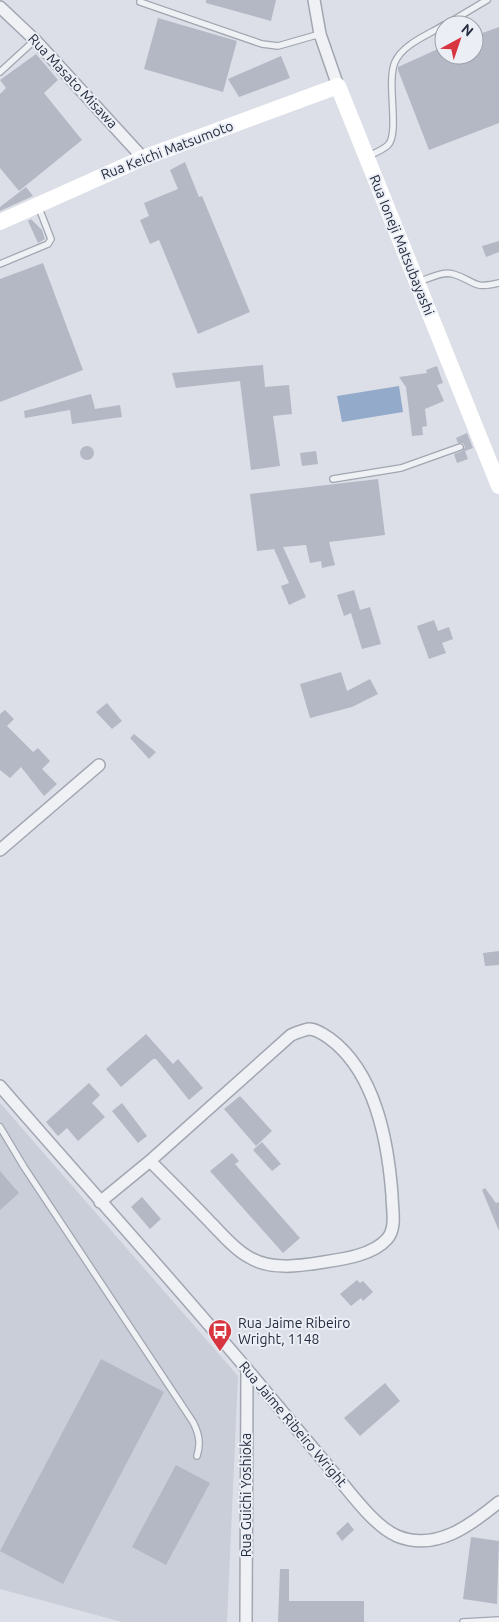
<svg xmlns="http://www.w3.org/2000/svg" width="499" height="1622" font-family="Ubuntu,sans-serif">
	<rect width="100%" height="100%" fill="#dcdfe7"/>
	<path fill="#caced9" d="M 0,1103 L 238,1376 L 227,1622 L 122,1622 L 0,1589 Z"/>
	<path fill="#94aaca" d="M 399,386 L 403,412 L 342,422 L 337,396 Z"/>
	<path fill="#b3b8c4" d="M 206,0 L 276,0 L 271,21 L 206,3 Z
		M 158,18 L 237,41 L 223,92 L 144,69 Z
		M 499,27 L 499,123 L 429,150 L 398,70 L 398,67 L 438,49 L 444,48 L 444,55 L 474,55 L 474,36 Z
		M 36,54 L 58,80 L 44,93 L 82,140 L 19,191 L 0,168 L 0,94 L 6,88 L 0,80 Z
		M 281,56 L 290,78 L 239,97 L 228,79 Z
		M 185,162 L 199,197 L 202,196 L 250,312 L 198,334 L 159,240 L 150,244 L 140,220 L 149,216 L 144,203 L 178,189 L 170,170 Z
		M 26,187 L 33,196 L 0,211 L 0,207 Z
		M 31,219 L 42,230 L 45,239 L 38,243 L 28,221 Z
		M 499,241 L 499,252 L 486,257 L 482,246 Z
		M 43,263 L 83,370 L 0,402 L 0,279 Z
		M 263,365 L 265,387 L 289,385 L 292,414 L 273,416 L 280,466 L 251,470 L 240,381 L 176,388 L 172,373 Z
		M 437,366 L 443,383 L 437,385 L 444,401 L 425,409 L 427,426 L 422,427 L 423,435 L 412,436 L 406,387 L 399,377 L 427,373 L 426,370 Z
		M 91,394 L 95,409 L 120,405 L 122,417 L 72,424 L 70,410 L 25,418 L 24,411 Z
		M 467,433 L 473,448 L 465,451 L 468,459 L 457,463 L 454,454 L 462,451 L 465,447 L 463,443 L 458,443 L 456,438 Z
		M80 453a7 7 0 1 1 14 0a7 7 0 1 1-14 0Z
		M 316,451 L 318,464 L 302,466 L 300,453 Z
		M 378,479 L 385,535 L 329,542 L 335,565 L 322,568 L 321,561 L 310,563 L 306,545 L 283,547 L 306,597 L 289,605 L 281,586 L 289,583 L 274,549 L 257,551 L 250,494 Z
		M 354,590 L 360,610 L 370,607 L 381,644 L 362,649 L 351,613 L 344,616 L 337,595 Z
		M 434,620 L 438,631 L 449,627 L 453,639 L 442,643 L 446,653 L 429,659 L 417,626 Z
		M 341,672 L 347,691 L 370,679 L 378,694 L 352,707 L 310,718 L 300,684 Z
		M 107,703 L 122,721 L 112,729 L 96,712 Z
		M 5,710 L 14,719 L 7,726 L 33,752 L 38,748 L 50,761 L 42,769 L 57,784 L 44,796 L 21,767 L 10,778 L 0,770 L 0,714 Z
		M 134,734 L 156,752 L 149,759 L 130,738 Z
		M 499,951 L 499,965 L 485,966 L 483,953 Z
		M 146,1034 L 173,1064 L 178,1059 L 203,1088 L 189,1100 L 156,1059 L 153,1059 L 121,1087 L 106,1069 Z
		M 89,1083 L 100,1095 L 92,1103 L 105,1117 L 78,1141 L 67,1128 L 58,1136 L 46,1122 Z
		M 240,1096 L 272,1131 L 256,1146 L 224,1109 Z
		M 122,1103 L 147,1136 L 138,1143 L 112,1111 Z
		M 262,1142 L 281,1164 L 272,1171 L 253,1150 Z
		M 232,1153 L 239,1161 L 235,1164 L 300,1238 L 283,1253 L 210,1171 Z
		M 0,1171 L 19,1193 L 0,1210 Z
		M 485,1188 L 496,1203 L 499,1202 L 499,1231 L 482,1190 Z
		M 142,1197 L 161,1219 L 150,1229 L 131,1207 Z
		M 357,1280 L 360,1283 L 363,1281 L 373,1292 L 363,1301 L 361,1298 L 351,1306 L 340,1294 Z
		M 101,1359 L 164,1392 L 63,1584 L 0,1551 Z
		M 385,1383 L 400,1401 L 360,1436 L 344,1418 Z
		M 176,1465 L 210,1483 L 166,1565 L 132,1547 Z
		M 348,1522 L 354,1530 L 342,1541 L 336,1533 Z
		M 471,1537 L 499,1541 L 497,1604 L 463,1599 Z
		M 280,1569 L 289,1569 L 289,1601 L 364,1601 L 364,1622 L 278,1622 Z"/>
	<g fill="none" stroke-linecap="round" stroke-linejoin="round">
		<g stroke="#a1a6b1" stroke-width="8">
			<path id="lane" d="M 140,2 L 262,44 L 278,46 L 320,34
				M 445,25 L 487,0
				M 0,72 L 35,40
				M 368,156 C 375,153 383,150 388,145 C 400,133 386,81 395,62 C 403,44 428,35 444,25
				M 0,264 L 48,244 L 51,239 L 39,208
				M 418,282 C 428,279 442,271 453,274 C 475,280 471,290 499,283
				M 333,479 L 401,468 L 460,447
				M 0,1127 L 24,1167 L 193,1422 C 199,1434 201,1443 197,1456
				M 463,1622 L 499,1620"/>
		</g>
		<g stroke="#a1a6b1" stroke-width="14">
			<path id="street" d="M 314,0 L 320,34 L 338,86
				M 0,7 L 35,40 L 143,158
				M 0,850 L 99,765
				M 0,1086 C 85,1184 172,1280 256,1380 C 281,1410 307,1441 333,1472 C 350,1492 374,1526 397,1536 C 436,1552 471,1525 499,1502
				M 100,1202 L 150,1161 L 291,1035 C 296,1033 303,1030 309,1029 C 316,1029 323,1034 329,1038 C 376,1072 388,1142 392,1195 C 392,1209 397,1228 387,1239 C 373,1255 344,1259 324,1262 C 299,1266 270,1271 247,1256 C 233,1248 222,1234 211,1223 C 191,1202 170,1181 150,1161
				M 246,1622 L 247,1369"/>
		</g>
		<use href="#lane" stroke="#eff1f5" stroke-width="5.5"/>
		<use href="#street" stroke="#eff1f5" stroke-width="11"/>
		<path stroke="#fff" stroke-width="16" d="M 0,222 L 143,158 L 338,86 L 499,486"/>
	</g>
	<defs>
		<g id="bus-pin" transform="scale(1.25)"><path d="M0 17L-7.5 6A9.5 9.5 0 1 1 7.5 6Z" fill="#d73641" stroke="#ebeff5"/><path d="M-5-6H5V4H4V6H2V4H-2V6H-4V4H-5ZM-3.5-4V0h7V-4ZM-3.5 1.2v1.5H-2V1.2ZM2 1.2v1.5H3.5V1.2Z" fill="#fff"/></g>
	</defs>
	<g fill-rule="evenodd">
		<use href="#bus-pin" x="220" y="1331"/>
	</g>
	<g text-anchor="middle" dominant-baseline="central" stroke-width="4" stroke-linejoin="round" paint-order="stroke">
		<g font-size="14" fill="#252c3f" stroke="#ebeff5">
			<text transform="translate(73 81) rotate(47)">Rua Masato Misawa</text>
			<text transform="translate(167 150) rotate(-21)">Rua Keichi Matsumoto</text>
			<text transform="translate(402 245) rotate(68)">Rua Ioneji Matsubayashi</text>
			<text transform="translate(293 1424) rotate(50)">Rua Jaime Ribeiro Wright</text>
			<text transform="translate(246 1495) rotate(-90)">Rua Guichi Yoshioka</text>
		</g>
		<g font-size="14" fill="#252c3f" stroke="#ebeff5" text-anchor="start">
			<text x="238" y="1323">Rua Jaime Ribeiro<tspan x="238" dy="16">Wright, 1148</tspan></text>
		</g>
	</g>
	<g transform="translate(459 40) rotate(40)"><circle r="24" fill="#ebeff5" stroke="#9ca1ac"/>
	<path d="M0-4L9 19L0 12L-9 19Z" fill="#d73641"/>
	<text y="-8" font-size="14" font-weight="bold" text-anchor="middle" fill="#252c3f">N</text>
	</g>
</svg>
